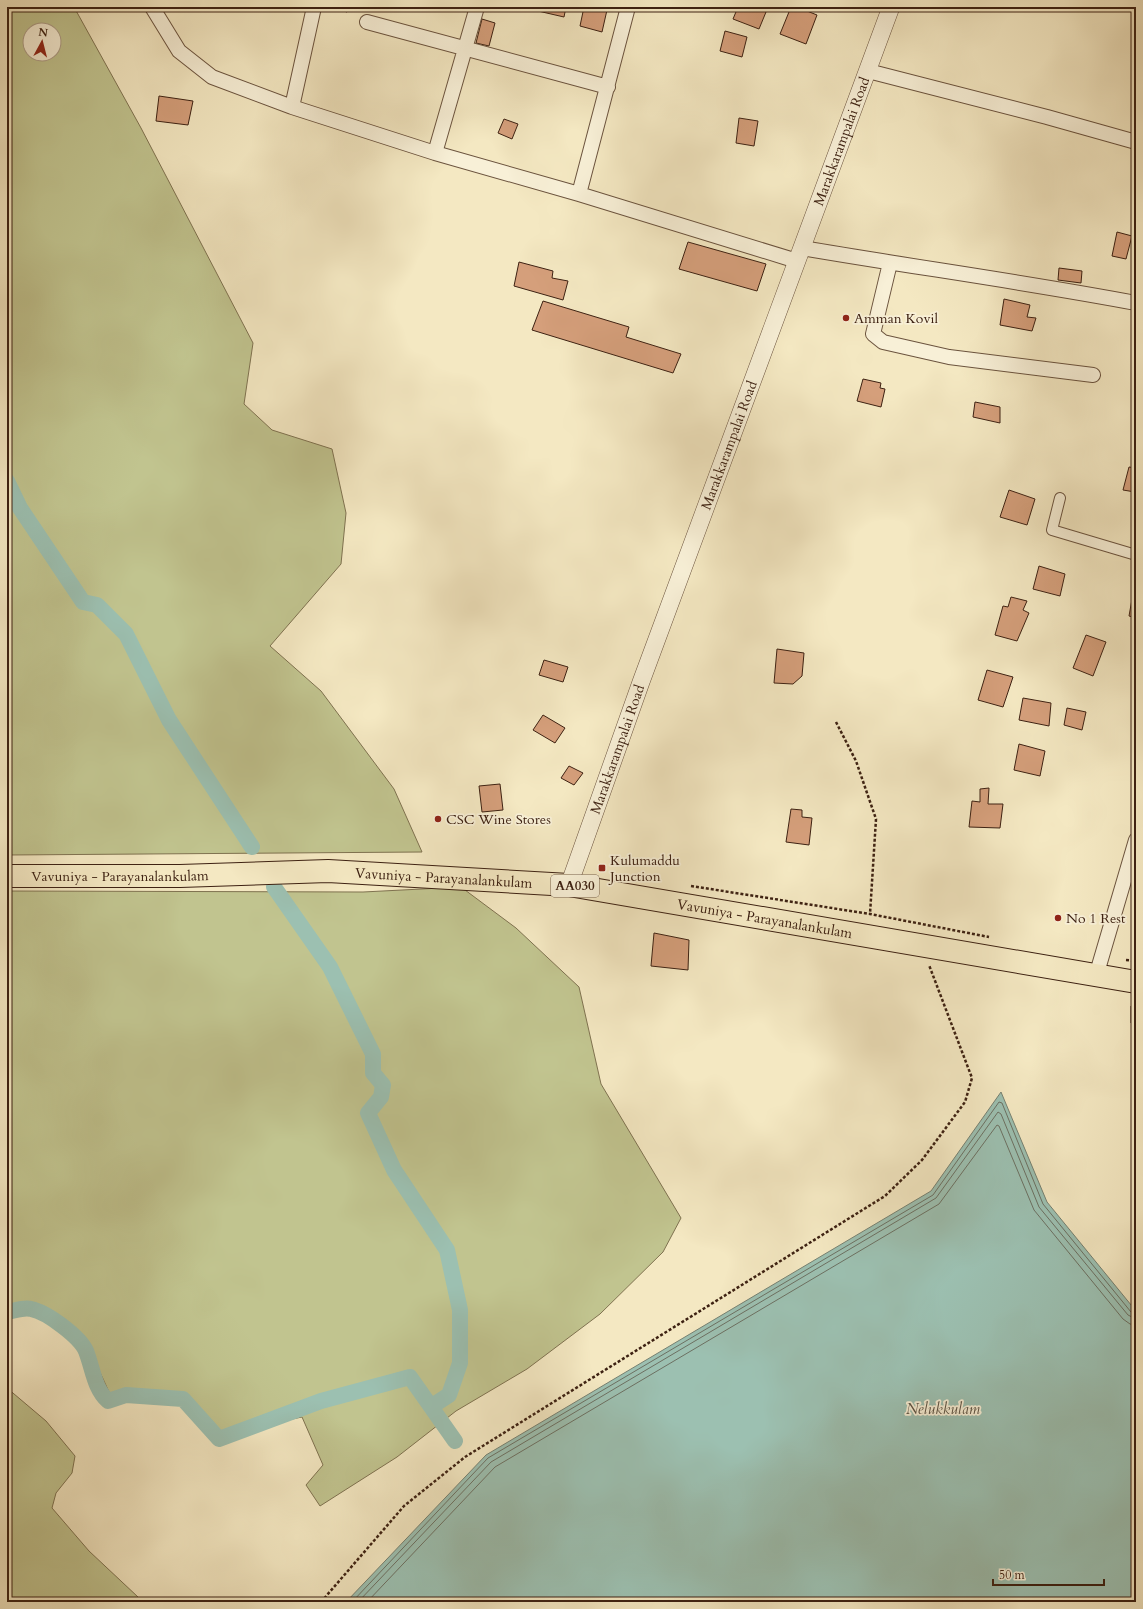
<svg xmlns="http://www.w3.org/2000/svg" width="1143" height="1609" font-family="Cardo,serif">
	<rect width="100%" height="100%" fill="#f4e8c2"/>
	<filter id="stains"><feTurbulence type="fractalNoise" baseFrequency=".005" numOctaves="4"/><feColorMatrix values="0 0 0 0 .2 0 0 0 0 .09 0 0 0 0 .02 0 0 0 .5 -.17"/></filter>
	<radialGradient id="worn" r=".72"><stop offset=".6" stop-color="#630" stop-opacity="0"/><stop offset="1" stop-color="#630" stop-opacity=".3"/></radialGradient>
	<path fill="#c1c48f" stroke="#7f7250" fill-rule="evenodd" d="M 7,7 L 74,7 L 141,128 L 253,343 L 244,404 L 272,430 L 332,449 L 346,513 L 341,564 L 270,646 L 321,691 L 394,789 L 422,852 L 7,855 ZM 30,30 L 54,30 L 54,54 L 30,54 Z
		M 461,887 L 516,928 L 579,987 L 601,1084 L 681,1218 L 663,1252 L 600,1314 L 527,1369 L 456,1411 L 397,1457 L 320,1506 L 306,1485 L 323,1465 L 302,1417 L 221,1434 L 182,1394 L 135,1390 L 110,1394 L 92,1355 L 75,1331 L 52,1313 L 25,1302 L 7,1306 L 7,891 L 363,892 Z
		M 7,1388 L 46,1421 L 75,1456 L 72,1473 L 56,1493 L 52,1508 L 89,1551 L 138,1597 L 141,1602 L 7,1602 Z"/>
	<path fill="#9cc0b1" stroke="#768071" d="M 1001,1092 L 1047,1202 L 1136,1311 L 1136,1602 L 346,1602 L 486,1455 L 931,1191 Z"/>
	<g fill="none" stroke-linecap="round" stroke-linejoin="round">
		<path stroke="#6c7062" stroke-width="1" d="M 352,1602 L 488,1458 L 933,1195 L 999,1102 L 1002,1103 L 1043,1204 L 1131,1312 L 1136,1314
			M 358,1602 L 491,1462 L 936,1198 L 998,1112 L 1001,1114 L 1039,1207 L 1128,1315 L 1136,1319
			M 367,1602 L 495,1467 L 939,1204 L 997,1125 L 999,1126 L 1034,1210 L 1123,1319 L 1130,1324 L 1136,1325"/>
		<path stroke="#9cc0b1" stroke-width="16" d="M 7,481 L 20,508 L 83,602 L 97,605 L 126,634 L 169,720 L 252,847
			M 274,887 L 330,967 L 373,1054 L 373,1073 L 383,1085 L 381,1097 L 368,1113 L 394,1170 L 447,1250 L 460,1310 L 460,1363 L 449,1395 L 432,1406
			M 7,1312 C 14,1311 24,1307 31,1309 C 47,1312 80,1337 86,1351 C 93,1369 94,1388 108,1401 L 126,1395 L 183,1399 L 219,1439 L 321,1401 L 410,1377 L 455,1441"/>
	</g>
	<path fill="#d59f7b" stroke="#3d2112" d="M 331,7 L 348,7 L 347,12 Z
		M 539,7 L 566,7 L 564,17 L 538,11 Z
		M 584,7 L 607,10 L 602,32 L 580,26 Z
		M 738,7 L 753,7 L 766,12 L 759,29 L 733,19 Z
		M 791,7 L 797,7 L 817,15 L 806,44 L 780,34 Z
		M 482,19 L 495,23 L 489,46 L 476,43 Z
		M 725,31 L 747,37 L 742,57 L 720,51 Z
		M 159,96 L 193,101 L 188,125 L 156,121 Z
		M 739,118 L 758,121 L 754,146 L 736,143 Z
		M 504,119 L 518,124 L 512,139 L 498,133 Z
		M 1117,232 L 1132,236 L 1126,259 L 1112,256 Z
		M 688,242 L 766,264 L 757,291 L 679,269 Z
		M 519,262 L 553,271 L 552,278 L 568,281 L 563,300 L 514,286 Z
		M 1059,268 L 1082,271 L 1081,283 L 1058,280 Z
		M 1004,299 L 1030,305 L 1027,317 L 1036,318 L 1032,331 L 1000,325 Z
		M 543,301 L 629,327 L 626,337 L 681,354 L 673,373 L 532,330 Z
		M 863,379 L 881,383 L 880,388 L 885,389 L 881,407 L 857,401 Z
		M 975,402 L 1000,407 L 1000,423 L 973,417 Z
		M 1129,467 L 1136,468 L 1136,503 L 1132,503 L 1135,492 L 1123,490 Z
		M 1009,490 L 1035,499 L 1027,525 L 1000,517 Z
		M 1039,566 L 1065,574 L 1060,596 L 1033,589 Z
		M 1134,588 L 1136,589 L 1136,618 L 1129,616 Z
		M 1011,597 L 1027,601 L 1023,610 L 1029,613 L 1017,641 L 995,635 L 1003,606 L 1008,607 Z
		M 1086,635 L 1106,642 L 1093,676 L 1073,668 Z
		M 777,649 L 804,653 L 802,676 L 793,684 L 774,683 Z
		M 544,660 L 568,667 L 563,682 L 539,675 Z
		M 987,670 L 1013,677 L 1003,707 L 978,700 Z
		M 1023,698 L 1051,703 L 1049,726 L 1019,720 Z
		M 1067,708 L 1086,712 L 1082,730 L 1064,725 Z
		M 543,715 L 565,728 L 555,743 L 533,730 Z
		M 1019,744 L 1045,751 L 1040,776 L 1014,770 Z
		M 569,766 L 583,773 L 574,785 L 561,778 Z
		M 500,784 L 503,810 L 482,812 L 479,786 Z
		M 989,788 L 988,804 L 1003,804 L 1000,828 L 969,827 L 972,801 L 980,802 L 980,789 Z
		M 791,809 L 802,810 L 802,817 L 812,818 L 809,845 L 786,842 Z
		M 654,933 L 689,940 L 688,970 L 651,966 Z
		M 1131,1006 L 1136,1007 L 1136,1023 L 1131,1023 Z"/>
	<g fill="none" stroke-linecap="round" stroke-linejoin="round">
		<g stroke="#6b533e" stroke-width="12">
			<path id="pedestrian" d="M 1060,498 L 1052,530 L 1136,555"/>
		</g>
		<g stroke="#6b533e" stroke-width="16">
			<path id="minor" d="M 152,7 L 179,51 L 212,77 L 292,107 L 435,153 L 579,194 L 797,261
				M 367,22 L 608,87
				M 868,71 L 1047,117 L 1136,142
				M 292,107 L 314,7
				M 435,153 L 477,7
				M 579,194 L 628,7
				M 802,248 C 913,267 1025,282 1136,303
				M 890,263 L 873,334 L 883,342 L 949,357 L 1093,375
				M 1096,976 L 1136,840"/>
		</g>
		<g stroke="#6b533e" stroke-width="18">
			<g id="tertiary">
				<path id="s1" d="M 569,885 L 641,682 L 891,7"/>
			</g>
		</g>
		<g stroke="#3d2112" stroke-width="24">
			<g id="trunk">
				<path id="s2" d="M 7,876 L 180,876 L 328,871 L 569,885 L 1136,982"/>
			</g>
		</g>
		<path stroke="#3d2112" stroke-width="2.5" stroke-dasharray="3 2" stroke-linecap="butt" d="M 836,722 L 856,761 L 876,819 L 870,914
			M 691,886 L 870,914 L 989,937
			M 1126,960 L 1136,961
			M 321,1602 L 404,1506 L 465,1457 L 885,1196 L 922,1160 L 965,1102 L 972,1078 L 929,965"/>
		<use href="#pedestrian" stroke="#f8f0d7" stroke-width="10"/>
		<use href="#minor" stroke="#f8f0d7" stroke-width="14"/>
		<use href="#tertiary" stroke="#f8f0d7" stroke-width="17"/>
		<use href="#trunk" stroke="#f4e8c2" stroke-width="22"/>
	</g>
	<g fill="#8f2418" stroke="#f8f0d7" stroke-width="1.5">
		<circle cx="846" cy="318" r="4"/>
		<circle cx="438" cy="819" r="4"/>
		<rect x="598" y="864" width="8" height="8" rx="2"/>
		<circle cx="1058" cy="918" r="4"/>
	</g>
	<g text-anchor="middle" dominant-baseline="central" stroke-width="3.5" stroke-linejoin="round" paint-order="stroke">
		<rect fill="#f8f0d7" stroke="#755f4d" stroke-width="1" x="551" y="875" width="48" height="22" rx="3"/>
		<g font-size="13" font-weight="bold" fill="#3d2112">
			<text x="575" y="886">AA030</text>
		</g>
		<g font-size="14" fill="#3d2112" stroke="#f8f0d7">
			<text stroke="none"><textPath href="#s1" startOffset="792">Marakkarampalai Road</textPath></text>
			<text stroke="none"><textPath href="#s1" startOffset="468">Marakkarampalai Road</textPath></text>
			<text stroke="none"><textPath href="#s1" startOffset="144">Marakkarampalai Road</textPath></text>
			<text stroke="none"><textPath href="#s2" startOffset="113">Vavuniya - Parayanalankulam</textPath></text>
			<text stroke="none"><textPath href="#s2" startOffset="437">Vavuniya - Parayanalankulam</textPath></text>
			<text stroke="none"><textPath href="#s2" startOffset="761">Vavuniya - Parayanalankulam</textPath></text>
		</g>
		<g font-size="14" fill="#3d2112" stroke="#f8f0d7" text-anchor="start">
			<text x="854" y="318">Amman Kovil</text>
			<text x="446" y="819">CSC Wine Stores</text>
			<text x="610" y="860">Kulumaddu<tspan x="610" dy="16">Junction</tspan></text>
			<text x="1066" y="918">No 1 Rest</text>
		</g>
		<g font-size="15" font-style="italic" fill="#5a5142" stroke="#f8f0d7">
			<text x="943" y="1409">Nelukkulam</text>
		</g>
	</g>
	<rect width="1143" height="1609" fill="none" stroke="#f4e8c2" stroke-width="24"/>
	<rect x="8" y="8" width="1127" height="1593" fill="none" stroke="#3d2112" stroke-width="2"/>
	<rect x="12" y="12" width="1119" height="1585" fill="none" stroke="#3d2112"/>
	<g transform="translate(42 42) rotate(7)"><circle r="19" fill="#f8f0d7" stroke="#ad9d88"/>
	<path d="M0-3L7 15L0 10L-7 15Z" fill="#8f2418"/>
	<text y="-6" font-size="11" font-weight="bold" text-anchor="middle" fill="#3d2112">N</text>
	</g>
	<path d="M993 1579v6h111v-6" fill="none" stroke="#3d2112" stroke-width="2"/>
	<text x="999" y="1579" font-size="12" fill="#3d2112" stroke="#f8f0d7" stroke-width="3" paint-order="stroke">50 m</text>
	<rect width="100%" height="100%" filter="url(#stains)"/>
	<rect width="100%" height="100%" fill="url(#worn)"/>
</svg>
